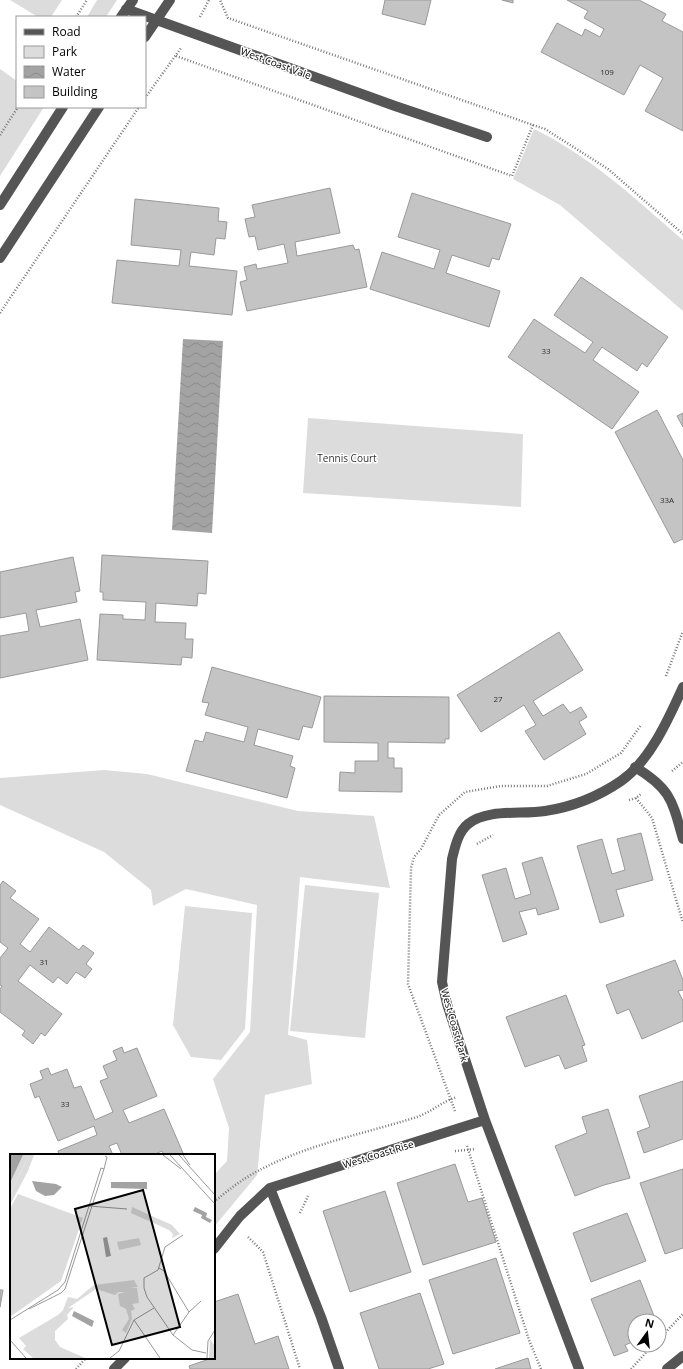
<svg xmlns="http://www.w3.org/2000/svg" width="683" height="1369" font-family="'Open Sans',sans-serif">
	<defs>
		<pattern id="water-waves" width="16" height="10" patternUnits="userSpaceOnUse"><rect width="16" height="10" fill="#a3a3a3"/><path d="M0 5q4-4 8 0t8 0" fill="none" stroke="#8b8b8b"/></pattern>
	</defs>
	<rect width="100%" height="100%" fill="#fff"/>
	<path fill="#dcdcdc" d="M 10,0 L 62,0 L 51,17 L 38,17 Z
		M 97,0 L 117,0 L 106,17 L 87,17 Z
		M 0,69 L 17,81 L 17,107 L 44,107 L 0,176 Z
		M 534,129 C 593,158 634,198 683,240 L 683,311 L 560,205 L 513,179 Z
		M 308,418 L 523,434 L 521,507 L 303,493 Z
		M 104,770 L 147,774 L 298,811 L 374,816 L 390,888 L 300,877 L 288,1035 L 307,1040 L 312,1084 L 265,1095 L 257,1175 L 214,1227 L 214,1175 L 227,1161 L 229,1128 L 213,1079 L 250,1032 L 257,905 L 186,889 L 153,906 L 151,890 L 104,852 L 0,805 L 0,778 Z
		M 305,885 L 379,893 L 365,1038 L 290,1031 Z
		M 185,906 L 252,913 L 245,1029 L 221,1060 L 191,1057 L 173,1025 Z"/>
	<path fill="url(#water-waves)" d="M 183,339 L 223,341 L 212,533 L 172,530 Z"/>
	<path fill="#c4c4c4" stroke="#999" d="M 385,0 L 431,0 L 425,25 L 382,14 Z
		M 502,0 L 513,0 L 513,3 Z
		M 567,0 L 639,0 L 666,14 L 662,21 L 683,32 L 683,131 L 645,111 L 663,78 L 640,65 L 624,95 L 541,52 L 557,23 L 582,36 L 585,29 L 600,37 L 604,29 L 584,18 L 588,11 Z
		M 330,188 L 340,233 L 295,242 L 297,256 L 353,245 L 355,250 L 359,249 L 367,287 L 247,311 L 240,282 L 247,280 L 244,267 L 256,264 L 257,269 L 288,263 L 284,244 L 258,250 L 255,236 L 249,237 L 245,219 L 255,217 L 252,205 Z
		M 412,193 L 511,224 L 499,260 L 492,258 L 489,267 L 452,255 L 446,273 L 500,291 L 489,327 L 370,289 L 382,252 L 434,269 L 440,250 L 398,237 Z
		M 135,199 L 219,208 L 218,221 L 227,222 L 225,239 L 216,238 L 214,255 L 191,252 L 189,266 L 237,271 L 232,315 L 112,303 L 117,260 L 179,266 L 181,250 L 131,245 Z
		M 581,277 L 668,337 L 647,367 L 642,363 L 637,371 L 602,347 L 593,360 L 639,392 L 612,429 L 508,357 L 534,319 L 585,353 L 593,342 L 554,315 Z
		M 657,410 L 683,460 L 683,539 L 674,543 L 615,432 Z
		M 683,413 L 683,427 L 677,416 Z
		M 102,555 L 208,561 L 206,594 L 198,593 L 197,606 L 156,603 L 155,622 L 186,623 L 185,639 L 193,639 L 192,658 L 182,657 L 181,665 L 97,660 L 100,614 L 123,615 L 123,619 L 145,620 L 146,602 L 103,600 L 103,592 L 100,592 Z
		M 73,557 L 80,591 L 75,592 L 77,602 L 36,610 L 40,627 L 80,619 L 88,660 L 0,678 L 0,636 L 29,631 L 26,613 L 0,618 L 0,572 Z
		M 559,632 L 583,670 L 533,701 L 543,716 L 563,704 L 570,713 L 581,707 L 587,717 L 579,722 L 586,734 L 544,760 L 525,731 L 536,725 L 524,705 L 481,732 L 457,695 Z
		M 212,667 L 321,697 L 312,728 L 303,726 L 299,740 L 258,729 L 254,745 L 293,756 L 290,766 L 295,768 L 287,798 L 186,771 L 195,740 L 203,742 L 206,732 L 244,742 L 248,727 L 205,715 L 209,703 L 202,702 Z
		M 324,696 L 449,697 L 449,739 L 445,739 L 445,743 L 388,742 L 388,758 L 394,758 L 394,768 L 402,768 L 402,792 L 339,791 L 340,772 L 355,773 L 355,761 L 378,761 L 378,743 L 324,742 Z
		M 641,833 L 653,880 L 616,890 L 624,916 L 600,923 L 577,846 L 602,839 L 612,874 L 625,870 L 617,839 Z
		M 542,857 L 559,909 L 538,915 L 536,908 L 519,912 L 527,934 L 503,942 L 482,875 L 506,868 L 515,899 L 531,894 L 522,863 Z
		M 3,881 L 16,891 L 10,898 L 39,919 L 20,944 L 30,952 L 49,927 L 79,950 L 83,945 L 94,953 L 86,964 L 92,969 L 85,978 L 76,972 L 67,984 L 58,977 L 53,983 L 30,965 L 18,981 L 62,1014 L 45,1036 L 41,1033 L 33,1044 L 22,1035 L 25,1031 L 0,1012 L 0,989 L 2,986 L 0,985 L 0,958 L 8,948 L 0,942 L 0,885 Z
		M 675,960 L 683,980 L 683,990 L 678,991 L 683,1001 L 683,1021 L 642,1039 L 629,1009 L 617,1014 L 606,985 Z
		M 566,995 L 585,1045 L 582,1046 L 587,1061 L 565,1069 L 559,1055 L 525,1067 L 506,1017 Z
		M 122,1047 L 124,1053 L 137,1048 L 157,1096 L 123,1110 L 129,1123 L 164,1109 L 183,1153 L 178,1155 L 164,1155 L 162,1151 L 153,1155 L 122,1155 L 117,1143 L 109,1146 L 113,1155 L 59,1155 L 58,1151 L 97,1135 L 94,1126 L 58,1141 L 39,1096 L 35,1098 L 30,1084 L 43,1079 L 40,1071 L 48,1068 L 51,1075 L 67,1069 L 74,1088 L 81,1086 L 95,1120 L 113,1112 L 100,1081 L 108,1078 L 103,1066 L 117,1060 L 113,1051 Z
		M 683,1081 L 683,1139 L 644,1153 L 637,1132 L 650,1127 L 639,1096 Z
		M 608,1109 L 630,1178 L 604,1185 L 575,1196 L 555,1146 L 587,1133 L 582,1117 Z
		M 455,1164 L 468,1202 L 482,1198 L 496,1242 L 423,1265 L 397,1183 Z
		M 683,1169 L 683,1248 L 665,1254 L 640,1183 Z
		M 385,1191 L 411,1272 L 350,1292 L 323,1211 Z
		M 627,1213 L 646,1261 L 591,1282 L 573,1233 Z
		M 496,1258 L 520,1333 L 453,1354 L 429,1280 Z
		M 640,1280 L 656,1321 L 635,1321 L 635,1341 L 625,1345 L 628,1351 L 614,1356 L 591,1299 Z
		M 0,1290 L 3,1290 L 0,1307 Z
		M 420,1293 L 444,1364 L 428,1369 L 379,1369 L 360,1313 Z
		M 238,1294 L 255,1344 L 278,1336 L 289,1369 L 190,1369 L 189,1366 L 215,1357 L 214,1302 Z
		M 528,1358 L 531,1369 L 495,1369 Z"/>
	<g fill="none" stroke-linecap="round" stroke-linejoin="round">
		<path stroke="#777" stroke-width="2.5" stroke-dasharray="1 2" stroke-linecap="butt" d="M 76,17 L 87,0
			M 200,17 L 209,0
			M 176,56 L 512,176 L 533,125 L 228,18 L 220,0
			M 145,98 L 181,48
			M 533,125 L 545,129 L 608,169 L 683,234
			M 0,135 L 18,107
			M 0,313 L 139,107
			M 666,676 L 683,631
			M 672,771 L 683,762
			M 636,798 L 652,818 L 683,923
			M 629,800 L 636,798 L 642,793
			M 477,844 L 493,835
			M 455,1111 L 408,984 L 411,868 L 414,857 L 421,849 L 439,815 L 465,792 L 501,786 L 547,786 L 586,774 L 621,753 L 641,725
			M 467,1146 L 529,1340 L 541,1369
			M 455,1151 L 476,1149
			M 214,1202 C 227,1191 241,1180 256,1172 C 305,1145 363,1134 417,1117 C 431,1112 443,1101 457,1097
			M 300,1213 L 308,1196
			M 248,1237 L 263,1252 L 300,1369
			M 659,1339 L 683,1314
			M 76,1369 L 86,1358
			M 631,1369 L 653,1345"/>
		<path stroke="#555" stroke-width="10" d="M 126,9 L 395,106 L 487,137
			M 121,17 L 133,0
			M 145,37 L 170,0
			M 0,205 L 63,107
			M 0,258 L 99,107
			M 635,767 C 671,789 672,800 683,839
			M 270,1188 L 321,1317 L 339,1369
			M 214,1249 L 240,1216 L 270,1188 L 485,1120
			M 114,1369 L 125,1358
			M 579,1369 L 485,1120 L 447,1004 L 442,982 L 452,859 C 455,847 458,832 468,824 C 488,808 522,815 545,811 C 572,807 599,796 621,781 C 650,761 669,718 683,687
			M 667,1369 L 683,1356"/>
	</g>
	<g text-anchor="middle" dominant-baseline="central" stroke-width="3" stroke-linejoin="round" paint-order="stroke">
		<g font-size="8" fill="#313131">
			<text x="607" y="71">109</text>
			<text x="546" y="350">33</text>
			<text x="667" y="499">33A</text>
			<text x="498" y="698">27</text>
			<text x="44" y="961">31</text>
			<text x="65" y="1103">33</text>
		</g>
		<g font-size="10" fill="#000" stroke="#fff">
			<text transform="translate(276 63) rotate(20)">West Coast Vale</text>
			<text transform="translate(455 1025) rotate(74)">West Coast Park</text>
			<text transform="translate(378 1154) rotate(-17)">West Coast Rise</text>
		</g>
		<g font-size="10" fill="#333" stroke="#fff">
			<text x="347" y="458">Tennis Court</text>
		</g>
	</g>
	<g transform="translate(10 1154)">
		<rect width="205" height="205" fill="#fff"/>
		<path d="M 13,1 L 19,1 L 0,41 L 0,29 ZM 8,40 L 73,64 L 51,127 L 0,163 L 0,55 ZM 122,53 L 162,71 L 170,80 L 162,84 L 163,80 L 159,76 L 121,59 ZM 129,84 L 131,91 L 109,96 L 107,88 ZM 124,126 L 128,133 L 119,134 L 127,134 L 129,149 L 122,150 L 125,155 L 121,157 L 122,165 L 116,179 L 112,176 L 119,165 L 118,161 L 116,155 L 110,152 L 108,140 L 115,138 L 108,138 L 105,141 L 86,135 L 58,154 L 64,153 L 57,161 L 58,165 L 45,177 L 45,186 L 50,193 L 75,204 L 23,204 L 13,195 L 16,192 L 9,184 L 48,161 L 53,156 L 58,143 L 67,145 L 84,131 ZM 200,185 L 205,192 L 205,204 L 199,204 Z" fill="#dcdcdc"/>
		<path d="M 19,1 L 24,1 L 18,17 L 0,51 L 0,41 Z" fill="#dcdcdc"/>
		<path d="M 0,1 L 13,1 L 0,29 ZM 22,27 L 46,30 L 52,33 L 44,41 L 35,42 L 26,37 ZM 101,28 L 137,28 L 137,35 L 101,34 ZM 185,53 L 197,59 L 196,63 L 202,66 L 200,69 L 191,64 L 192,61 L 183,57 ZM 97,83 L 101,102 L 96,103 L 93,84 ZM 64,157 L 84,167 L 82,173 L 62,162 Z" fill="#a3a3a3"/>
		<path fill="none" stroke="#999" stroke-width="1" d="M 153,1 L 171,15M 160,1 L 205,50M 169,1 L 205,41M 173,1 L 180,11M 94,15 L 97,3 L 95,2M 79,52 L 117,55M 173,81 L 155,93 L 148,116 L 134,124 L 134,134 L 137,143 L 163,181 L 182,196 L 196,199M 149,114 L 154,117 L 179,158M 0,166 L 48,136 L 55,128 L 91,14 L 94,15 L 55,135 L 51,139 L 19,155M 124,166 L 150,204M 163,181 L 179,158 L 191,147M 0,186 L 16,204M 100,204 L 109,197 L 124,166 L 144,154M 197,204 L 198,187 L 205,176"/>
		<path fill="#000" fill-opacity="0.15" stroke="#000" stroke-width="2" d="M 133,36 L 170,173 L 102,191 L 65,55 Z"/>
		<rect width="205" height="205" fill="none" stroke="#000" stroke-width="2"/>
	</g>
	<rect x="16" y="16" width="130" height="92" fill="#ffffff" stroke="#999999"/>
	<rect x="24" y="29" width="20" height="6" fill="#555555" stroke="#999999"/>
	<text x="52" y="36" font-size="12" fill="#000000">Road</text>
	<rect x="24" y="46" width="20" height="12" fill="#dcdcdc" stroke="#999999"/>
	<text x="52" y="56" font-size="12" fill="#000000">Park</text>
	<rect x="24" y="66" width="20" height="12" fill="url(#water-waves)" stroke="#999999"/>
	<text x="52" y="76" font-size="12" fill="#000000">Water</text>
	<rect x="24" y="86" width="20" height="12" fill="#c4c4c4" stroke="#999999"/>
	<text x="52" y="96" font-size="12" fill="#000000">Building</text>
	<g transform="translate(647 1333) rotate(15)"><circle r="19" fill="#ffffff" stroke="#999999"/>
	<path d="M0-3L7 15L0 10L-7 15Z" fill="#000000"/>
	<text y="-6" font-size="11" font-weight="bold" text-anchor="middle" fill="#000000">N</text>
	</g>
</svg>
